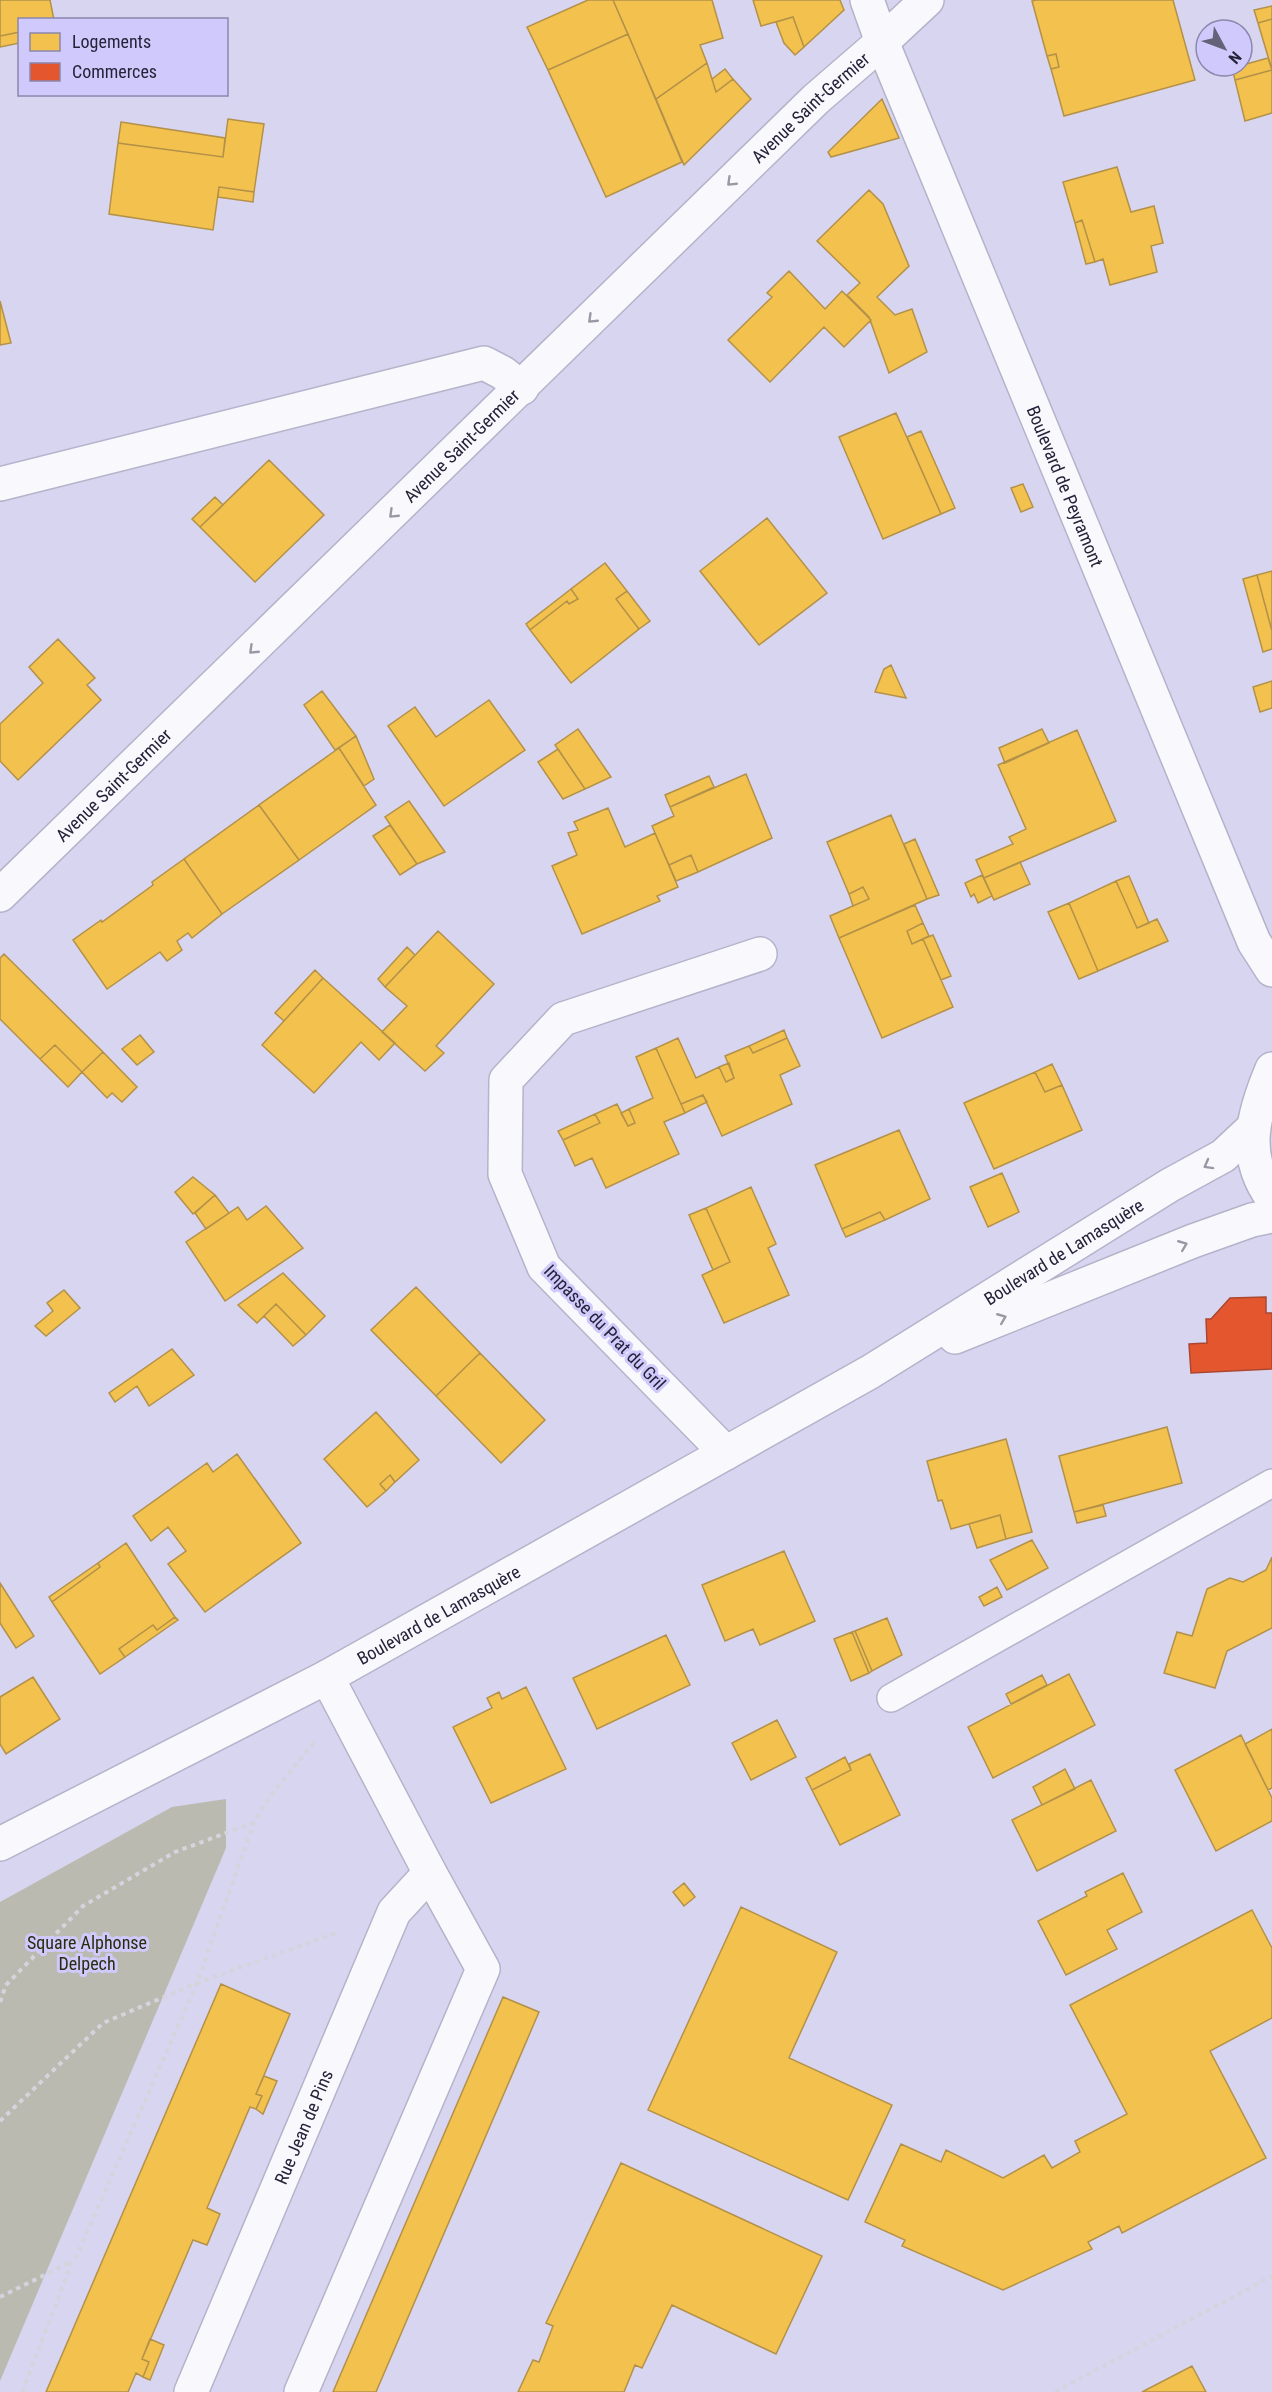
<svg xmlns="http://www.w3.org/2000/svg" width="1272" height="2392" font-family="'Roboto Condensed',sans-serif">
	<rect width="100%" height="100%" fill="#d8d5f0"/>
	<path fill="#babab0" d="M 226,1799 L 226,1848 L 0,2381 L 0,1902 L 172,1807 Z"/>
	<path fill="#f2c14e" stroke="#b49148" stroke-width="1.5" d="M 0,0 L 50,0 L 54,20 L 20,20 L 20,32 L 0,36 Z
		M 588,0 L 613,0 L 628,34 L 548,70 L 527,27 Z
		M 613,0 L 712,0 L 723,38 L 700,45 L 707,63 L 656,99 Z
		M 753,0 L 840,0 L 844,10 L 804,47 L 793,17 L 761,26 Z
		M 1036,0 L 1173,0 L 1195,80 L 1064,116 L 1051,69 L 1059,67 L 1056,54 L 1047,56 L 1032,1 Z
		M 1272,6 L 1272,19 L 1258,23 L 1254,10 Z
		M 793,17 L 804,47 L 795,55 L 784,43 L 776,22 Z
		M 1272,19 L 1272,113 L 1245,121 L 1235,80 L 1272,70 L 1258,23 Z
		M 20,32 L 20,43 L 0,47 L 0,36 Z
		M 628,34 L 682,162 L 606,197 L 548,70 Z
		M 1056,54 L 1059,67 L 1051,69 L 1047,56 Z
		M 1268,58 L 1272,70 L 1235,80 L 1232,68 Z
		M 707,63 L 716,92 L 733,79 L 751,99 L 684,165 L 656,99 Z
		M 725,69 L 733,79 L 716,92 L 712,79 Z
		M 882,99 L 899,138 L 831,157 L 828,152 Z
		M 228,119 L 264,124 L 254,192 L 219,187 L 213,230 L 109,214 L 118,143 L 223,157 Z
		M 121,122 L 225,138 L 223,157 L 118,143 Z
		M 1117,167 L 1131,212 L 1154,206 L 1163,243 L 1151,246 L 1157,272 L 1110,285 L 1103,259 L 1095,262 L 1082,220 L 1075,223 L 1063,182 Z
		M 219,187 L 254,192 L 253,202 L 218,197 Z
		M 869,190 L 883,204 L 909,266 L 877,297 L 895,315 L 912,309 L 927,352 L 889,373 L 869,317 L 847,295 L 860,283 L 817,241 Z
		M 1082,220 L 1095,262 L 1086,264 L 1075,223 Z
		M 789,271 L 825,309 L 842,291 L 871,320 L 844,347 L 824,327 L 770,382 L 728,340 L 772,297 L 767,293 Z
		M 0,301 L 11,343 L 0,345 Z
		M 896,413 L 941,514 L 883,539 L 839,437 Z
		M 921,431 L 955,508 L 941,514 L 907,437 Z
		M 269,460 L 324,515 L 255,582 L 200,527 Z
		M 1023,484 L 1033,507 L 1021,512 L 1011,488 Z
		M 215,497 L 223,505 L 200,527 L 192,519 Z
		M 767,518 L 827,593 L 759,645 L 700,571 Z
		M 605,563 L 627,591 L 616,599 L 639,629 L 571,683 L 530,630 L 567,601 L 569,604 L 578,599 L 571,589 Z
		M 1272,571 L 1272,631 L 1257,575 Z
		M 1257,575 L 1272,631 L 1272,649 L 1263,652 L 1243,579 Z
		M 571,589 L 578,599 L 569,604 L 567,601 L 530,630 L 526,624 Z
		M 627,591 L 650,621 L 639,629 L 616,599 Z
		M 58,639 L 95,678 L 87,685 L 101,700 L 18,780 L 0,761 L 0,724 L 43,683 L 29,667 Z
		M 891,665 L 906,698 L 875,692 L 884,669 Z
		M 1272,681 L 1272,708 L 1260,712 L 1253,687 Z
		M 322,691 L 356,736 L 335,750 L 304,705 Z
		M 489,700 L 525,750 L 444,806 L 388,726 L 415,707 L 436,737 Z
		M 578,729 L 611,777 L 585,789 L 555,745 Z
		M 1042,729 L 1049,743 L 1005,763 L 999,748 Z
		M 1077,730 L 1116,821 L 984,878 L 976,860 L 1013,844 L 1009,837 L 1026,829 L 998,765 Z
		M 356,736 L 374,779 L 364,786 L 339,748 Z
		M 339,748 L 376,805 L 299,860 L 259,805 Z
		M 558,749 L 585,789 L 563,799 L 538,762 Z
		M 746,774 L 772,838 L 698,872 L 691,855 L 669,865 L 652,826 L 674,816 L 670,807 Z
		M 709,776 L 714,787 L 670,807 L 665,795 Z
		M 409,801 L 445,852 L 417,864 L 385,817 Z
		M 259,805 L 299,860 L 222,914 L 184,859 Z
		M 608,808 L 625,847 L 655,833 L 678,887 L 657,896 L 660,901 L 582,934 L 552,866 L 577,855 L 568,833 L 578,830 L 574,822 Z
		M 891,815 L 927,899 L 839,938 L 830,916 L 869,899 L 863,887 L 849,894 L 827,842 Z
		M 390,825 L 417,864 L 400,875 L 373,836 Z
		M 915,839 L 939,895 L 927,899 L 904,844 Z
		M 691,855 L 698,872 L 676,881 L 669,865 Z
		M 184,859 L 222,914 L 192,938 L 188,933 L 177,941 L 182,950 L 167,961 L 160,952 L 107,989 L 73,940 L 101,920 L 102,922 L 153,885 L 152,882 Z
		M 1020,862 L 1030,884 L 994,900 L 984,878 Z
		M 982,875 L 992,896 L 978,903 L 974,894 L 971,897 L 965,883 Z
		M 1129,876 L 1149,923 L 1137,928 L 1116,881 Z
		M 1116,881 L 1137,928 L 1157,919 L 1168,941 L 1098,971 L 1069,903 Z
		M 863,887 L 869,899 L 853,906 L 849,894 Z
		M 1069,903 L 1098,971 L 1079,979 L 1048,912 Z
		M 915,905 L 923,923 L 907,931 L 912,944 L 923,939 L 953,1007 L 882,1038 L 839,938 Z
		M 923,923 L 929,936 L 912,944 L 907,931 Z
		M 438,931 L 494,984 L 436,1046 L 444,1053 L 425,1071 L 382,1032 L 407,1006 L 385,987 Z
		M 933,935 L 951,976 L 941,980 L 923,939 Z
		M 407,947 L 415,955 L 385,987 L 378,979 Z
		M 4,954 L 103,1052 L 82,1072 L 55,1045 L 40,1059 L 0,1019 L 0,958 Z
		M 315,970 L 323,978 L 284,1021 L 275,1013 Z
		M 323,978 L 395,1043 L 379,1060 L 361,1042 L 314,1093 L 262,1045 Z
		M 784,1030 L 787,1038 L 753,1053 L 749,1046 Z
		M 140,1035 L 154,1052 L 137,1065 L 122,1049 Z
		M 678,1038 L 696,1078 L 719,1067 L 726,1082 L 734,1078 L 725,1056 L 749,1046 L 753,1053 L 787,1038 L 800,1066 L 780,1075 L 792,1104 L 722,1136 L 703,1095 L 681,1104 L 656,1048 Z
		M 55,1045 L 82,1072 L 68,1087 L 40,1059 Z
		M 656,1048 L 685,1113 L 664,1122 L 679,1154 L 606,1188 L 592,1158 L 575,1166 L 563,1140 L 600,1123 L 595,1114 L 617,1104 L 628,1126 L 635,1123 L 629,1109 L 653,1098 L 636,1057 Z
		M 103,1052 L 137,1087 L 122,1102 L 112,1093 L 107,1098 L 82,1072 Z
		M 729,1063 L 734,1078 L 726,1082 L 719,1067 Z
		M 1052,1064 L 1062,1085 L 1045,1092 L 1035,1072 Z
		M 1035,1072 L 1045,1092 L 1062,1085 L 1082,1130 L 994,1169 L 964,1103 Z
		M 703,1095 L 707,1102 L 685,1113 L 681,1104 Z
		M 629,1109 L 635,1123 L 628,1126 L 621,1113 Z
		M 595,1114 L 600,1123 L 563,1140 L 558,1131 Z
		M 899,1130 L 930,1199 L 885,1220 L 880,1212 L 842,1229 L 815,1165 Z
		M 1002,1173 L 1019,1212 L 988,1227 L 970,1187 Z
		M 193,1177 L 215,1195 L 193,1214 L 175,1192 Z
		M 751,1187 L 776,1244 L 768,1248 L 789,1295 L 724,1323 L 702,1275 L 730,1262 L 706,1208 Z
		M 215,1195 L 229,1213 L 206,1229 L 195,1213 Z
		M 266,1206 L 303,1248 L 225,1301 L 186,1242 L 238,1207 L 247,1220 Z
		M 706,1208 L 730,1262 L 713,1270 L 689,1215 Z
		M 880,1212 L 885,1220 L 846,1237 L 842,1229 Z
		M 283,1273 L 325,1316 L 306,1335 L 276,1304 L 257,1323 L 238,1305 Z
		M 416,1287 L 480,1353 L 436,1396 L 371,1330 Z
		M 64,1290 L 80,1308 L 46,1336 L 35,1326 L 53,1311 L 47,1303 Z
		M 276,1304 L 306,1335 L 293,1346 L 264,1316 Z
		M 172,1349 L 194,1375 L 149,1406 L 137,1386 L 115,1402 L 109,1393 Z
		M 480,1353 L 545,1420 L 501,1463 L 436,1396 Z
		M 376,1412 L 419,1460 L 395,1482 L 390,1475 L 380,1484 L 386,1491 L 367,1507 L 324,1459 Z
		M 1167,1427 L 1182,1483 L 1074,1512 L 1059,1456 Z
		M 1006,1439 L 1032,1532 L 1006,1539 L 1000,1515 L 951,1529 L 942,1500 L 938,1501 L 927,1461 Z
		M 237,1454 L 301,1543 L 205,1612 L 168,1564 L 186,1551 L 168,1527 L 151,1541 L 133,1516 L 207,1463 L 213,1472 Z
		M 390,1475 L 395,1482 L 386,1491 L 380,1484 Z
		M 1103,1505 L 1106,1516 L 1077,1523 L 1074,1512 Z
		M 1000,1515 L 1006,1539 L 977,1548 L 969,1524 Z
		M 1032,1540 L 1048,1568 L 1007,1590 L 990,1560 Z
		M 126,1543 L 175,1617 L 157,1630 L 153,1625 L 119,1649 L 125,1657 L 100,1674 L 52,1602 L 100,1567 L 98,1563 Z
		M 784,1551 L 815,1621 L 760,1645 L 753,1629 L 725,1641 L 702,1585 Z
		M 1272,1557 L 1272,1628 L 1227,1651 L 1215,1688 L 1164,1673 L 1177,1632 L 1192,1636 L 1207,1589 L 1230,1578 L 1243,1582 L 1266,1570 Z
		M 98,1563 L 100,1567 L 52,1602 L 49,1597 Z
		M 0,1583 L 34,1636 L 16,1648 L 0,1623 Z
		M 997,1587 L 1002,1597 L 984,1606 L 979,1597 Z
		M 175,1617 L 178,1620 L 125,1657 L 119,1649 L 153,1625 L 157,1630 Z
		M 887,1618 L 902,1655 L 872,1671 L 855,1631 Z
		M 855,1631 L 872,1671 L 869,1673 L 852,1632 Z
		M 852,1632 L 869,1673 L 851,1681 L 834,1639 Z
		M 666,1635 L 690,1685 L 597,1729 L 573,1678 Z
		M 1069,1674 L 1095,1725 L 993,1778 L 968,1727 Z
		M 1042,1675 L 1047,1685 L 1011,1704 L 1006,1694 Z
		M 33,1677 L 60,1719 L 6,1754 L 0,1744 L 0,1697 Z
		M 526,1687 L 566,1769 L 491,1803 L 453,1727 L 492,1708 L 487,1698 L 499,1692 L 502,1699 Z
		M 777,1720 L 796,1757 L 751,1780 L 732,1743 Z
		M 1272,1729 L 1272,1788 L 1268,1790 L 1245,1744 Z
		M 1241,1735 L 1272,1798 L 1272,1821 L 1216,1851 L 1175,1770 Z
		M 870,1754 L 900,1815 L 840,1845 L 812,1790 L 851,1770 L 849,1764 Z
		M 845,1757 L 851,1770 L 812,1790 L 806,1778 Z
		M 1065,1769 L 1075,1789 L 1042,1805 L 1033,1787 Z
		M 1091,1780 L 1116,1831 L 1037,1871 L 1012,1820 Z
		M 1123,1873 L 1142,1912 L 1107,1930 L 1117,1949 L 1066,1975 L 1038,1921 L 1087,1896 L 1085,1892 Z
		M 684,1883 L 695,1897 L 684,1906 L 673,1892 Z
		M 741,1907 L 837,1952 L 789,2058 L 892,2105 L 848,2200 L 648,2110 Z
		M 1252,1910 L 1272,1948 L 1272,2018 L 1210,2051 L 1266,2158 L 1122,2233 L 1119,2226 L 1088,2242 L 1092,2249 L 1003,2290 L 902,2246 L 905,2240 L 865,2222 L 901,2144 L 941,2162 L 946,2150 L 1003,2178 L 1044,2155 L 1052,2168 L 1080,2152 L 1075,2141 L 1127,2114 L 1070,2005 Z
		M 221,1984 L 290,2014 L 256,2094 L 262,2096 L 256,2109 L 250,2107 L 207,2208 L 220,2214 L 207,2245 L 193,2240 L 142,2359 L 149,2362 L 143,2377 L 136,2373 L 128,2392 L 46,2392 Z
		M 503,1997 L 539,2012 L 376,2392 L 333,2392 Z
		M 264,2076 L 277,2081 L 263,2114 L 256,2109 L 262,2096 L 256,2094 Z
		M 621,2163 L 822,2256 L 776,2354 L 672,2305 L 642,2368 L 635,2365 L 624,2392 L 518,2392 L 533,2360 L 539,2362 L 553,2326 L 546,2323 Z
		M 150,2339 L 164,2345 L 150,2380 L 143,2377 L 149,2362 L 142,2359 Z
		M 1192,2366 L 1206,2392 L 1142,2392 Z"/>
	<path fill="#e4572e" stroke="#ab4731" stroke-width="1.5" d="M 1266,1297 L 1266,1313 L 1272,1313 L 1272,1369 L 1191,1373 L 1189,1344 L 1207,1343 L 1206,1319 L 1211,1319 L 1230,1298 Z"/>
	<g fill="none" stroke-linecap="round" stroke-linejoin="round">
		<g stroke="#b5b3ca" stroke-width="30">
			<path id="service" d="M 891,1698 L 1272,1483"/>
		</g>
		<g stroke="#b5b3ca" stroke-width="36">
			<g id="minor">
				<path d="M 0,484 L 484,363 L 503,373 L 522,388"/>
				<path id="s1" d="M 0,895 L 816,99 L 882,42 L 927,0"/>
				<path d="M 726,1453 L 544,1267 L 505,1174 L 506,1080 L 563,1019 L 760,954"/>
				<path id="s2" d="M 191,2392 L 394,1912 L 430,1873 L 327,1677"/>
				<path d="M 301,2392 L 483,1969 L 430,1873"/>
			</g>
		</g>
		<g stroke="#b5b3ca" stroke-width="36">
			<g id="tertiary">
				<path id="s3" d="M 867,0 L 882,42 L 1254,942 L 1272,970"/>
			</g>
		</g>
		<g stroke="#b5b3ca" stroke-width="36">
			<g id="secondary">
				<path d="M 1272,1069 C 1253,1114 1241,1155 1272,1198"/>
				<path d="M 955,1337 L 1193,1241 L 1252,1220 L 1272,1216"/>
				<path id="s4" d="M 0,1844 L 327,1677 L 870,1372 L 1170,1185 L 1223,1156 L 1253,1128"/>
			</g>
		</g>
		<path stroke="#d5d4dd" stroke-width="4" stroke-dasharray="4.5 4.5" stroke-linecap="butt" d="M 0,2002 L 6,1985 L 83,1906 L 175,1852 L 253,1823
			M 0,2121 L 103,2023 L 197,1983 L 339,1932
			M 0,2297 L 71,2262
			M 22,2392 L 72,2262 L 77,2255 L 197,1983 L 254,1822 L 272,1794 L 314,1742
			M 1055,2392 L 1272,2276"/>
		<use href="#service" stroke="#f9f9fd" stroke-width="27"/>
		<use href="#minor" stroke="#f9f9fd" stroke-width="33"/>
		<use href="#tertiary" stroke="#f9f9fd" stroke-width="33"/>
		<use href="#secondary" stroke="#f9f9fd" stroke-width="33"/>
	</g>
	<defs><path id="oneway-chevron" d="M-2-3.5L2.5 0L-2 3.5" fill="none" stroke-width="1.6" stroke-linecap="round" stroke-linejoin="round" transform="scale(1.5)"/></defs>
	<g stroke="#9a98a5">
		<use href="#oneway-chevron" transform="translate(731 182) rotate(136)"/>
		<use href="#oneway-chevron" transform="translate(592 319) rotate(136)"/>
		<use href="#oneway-chevron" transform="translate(393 514) rotate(136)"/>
		<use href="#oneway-chevron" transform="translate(253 650) rotate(136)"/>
		<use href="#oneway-chevron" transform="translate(1208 1165) rotate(151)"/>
		<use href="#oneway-chevron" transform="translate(1183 1245) rotate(-22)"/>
		<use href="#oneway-chevron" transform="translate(1002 1318) rotate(-22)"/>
	</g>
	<g text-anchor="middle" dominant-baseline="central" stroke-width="6" stroke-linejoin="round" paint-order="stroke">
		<g font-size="18" fill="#252239" stroke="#cfcafb">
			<text stroke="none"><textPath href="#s1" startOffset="1130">Avenue Saint-Germier</textPath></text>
			<text stroke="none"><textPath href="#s1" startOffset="644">Avenue Saint-Germier</textPath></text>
			<text stroke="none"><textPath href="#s3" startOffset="525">Boulevard de Peyramont</textPath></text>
			<text stroke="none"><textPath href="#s1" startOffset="158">Avenue Saint-Germier</textPath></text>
			<text stroke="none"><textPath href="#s4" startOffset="1218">Boulevard de Lamasquère</textPath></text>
			<text transform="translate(605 1327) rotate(46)">Impasse du Prat du Gril</text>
			<text stroke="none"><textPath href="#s4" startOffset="495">Boulevard de Lamasquère</textPath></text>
			<text stroke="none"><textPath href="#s2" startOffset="288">Rue Jean de Pins</textPath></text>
		</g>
		<g font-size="18" fill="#2b2b0e" stroke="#cfcafb">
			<text x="87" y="1942">Square Alphonse<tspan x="87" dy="21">Delpech</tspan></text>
		</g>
	</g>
	<rect x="18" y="18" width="210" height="78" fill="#cfcafb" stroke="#8b87ad" stroke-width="1.5"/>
	<rect x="30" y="33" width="30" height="18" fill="#f2c14e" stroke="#8b87ad" stroke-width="1.5"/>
	<text x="72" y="48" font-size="18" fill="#252239">Logements</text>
	<rect x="30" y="63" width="30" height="18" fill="#e4572e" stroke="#8b87ad" stroke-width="1.5"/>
	<text x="72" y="78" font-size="18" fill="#252239">Commerces</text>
	<g transform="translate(1224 48) rotate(131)"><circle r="28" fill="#cfcafb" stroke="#8b87ad" stroke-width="1.5"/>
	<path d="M0-4.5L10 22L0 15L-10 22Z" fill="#646179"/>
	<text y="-9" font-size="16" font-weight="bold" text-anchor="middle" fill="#252239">N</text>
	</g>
</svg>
